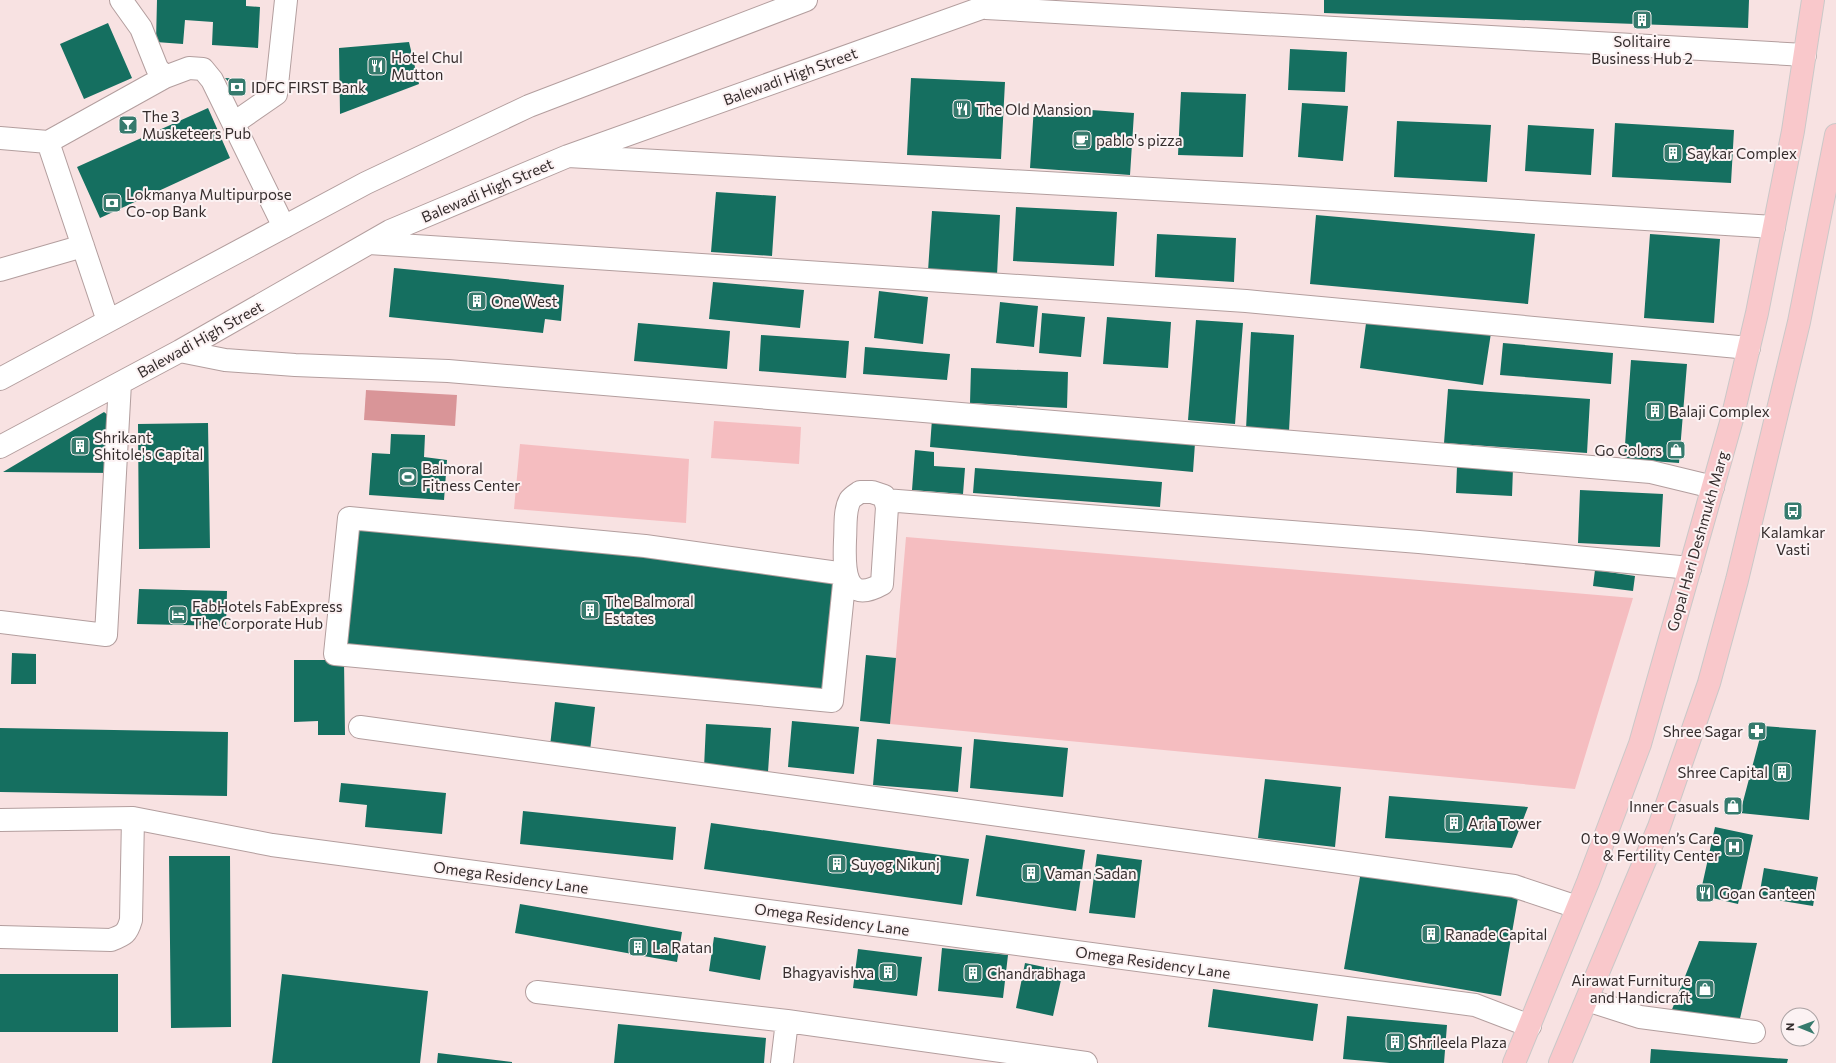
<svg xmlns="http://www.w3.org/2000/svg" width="1836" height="1063" font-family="Commissioner,sans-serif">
	<rect width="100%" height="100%" fill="#f8e2e2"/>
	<path fill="#f5bdc0" d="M 714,421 L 801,427 L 799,464 L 711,458 Z
		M 520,444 L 689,459 L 686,523 L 514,509 Z
		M 906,537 L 1633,598 L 1575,789 L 890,724 Z"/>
	<path fill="#d99598" d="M 366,390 L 457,395 L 455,426 L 364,420 Z"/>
	<path fill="#156f60" d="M 157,0 L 246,0 L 246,6 L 260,7 L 258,48 L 212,45 L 213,22 L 185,20 L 183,44 L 156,42 Z
		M 1324,0 L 1749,0 L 1748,28 L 1324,13 Z
		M 108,23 L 132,78 L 84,99 L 60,44 Z
		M 409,42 L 419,84 L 340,114 L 339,48 Z
		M 1290,49 L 1347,52 L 1345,92 L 1288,90 Z
		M 225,78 L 244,79 L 240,94 Z
		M 911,78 L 1005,82 L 1001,159 L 907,155 Z
		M 1181,92 L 1246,94 L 1243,157 L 1178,155 Z
		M 1302,103 L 1348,106 L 1343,161 L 1298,157 Z
		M 1034,106 L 1134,113 L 1130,175 L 1030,168 Z
		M 208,108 L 230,158 L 100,218 L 77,167 Z
		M 1397,121 L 1491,125 L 1487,182 L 1394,177 Z
		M 1615,123 L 1734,130 L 1731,183 L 1612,177 Z
		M 1528,125 L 1594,129 L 1591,175 L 1525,171 Z
		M 716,192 L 776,196 L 772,256 L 711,252 Z
		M 1016,207 L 1117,212 L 1114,266 L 1013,261 Z
		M 932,211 L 1000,215 L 997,275 L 928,271 Z
		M 1316,215 L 1535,234 L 1528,304 L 1310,284 Z
		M 1157,234 L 1236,238 L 1234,282 L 1155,277 Z
		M 1650,234 L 1720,239 L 1714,323 L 1644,318 Z
		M 394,268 L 564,285 L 561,321 L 545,319 L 543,333 L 389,317 Z
		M 713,282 L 804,290 L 800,328 L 709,319 Z
		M 879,291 L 928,297 L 923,344 L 874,338 Z
		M 1000,302 L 1038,306 L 1034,347 L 996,343 Z
		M 1042,313 L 1085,317 L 1081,357 L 1039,353 Z
		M 1367,316 L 1491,333 L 1483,385 L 1360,368 Z
		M 1107,317 L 1171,322 L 1168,368 L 1103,364 Z
		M 1196,320 L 1243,323 L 1235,424 L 1188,420 Z
		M 638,323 L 730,331 L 727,369 L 634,361 Z
		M 1251,332 L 1294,335 L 1289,431 L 1246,429 Z
		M 761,335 L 849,341 L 846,378 L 759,371 Z
		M 1503,343 L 1613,353 L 1611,384 L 1500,375 Z
		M 865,347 L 950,354 L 947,380 L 863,374 Z
		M 1631,360 L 1687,364 L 1679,463 L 1624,459 Z
		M 971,368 L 1068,372 L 1067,408 L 970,403 Z
		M 1448,389 L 1590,399 L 1587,453 L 1444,443 Z
		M 104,412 L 114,420 L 114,473 L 3,472 Z
		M 932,419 L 1195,443 L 1193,472 L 930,447 Z
		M 208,423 L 210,548 L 139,549 L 138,424 Z
		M 391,434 L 425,435 L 424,457 L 447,460 L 444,500 L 369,495 L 372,453 L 390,454 Z
		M 915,450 L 934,452 L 934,466 L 965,468 L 963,494 L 912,490 Z
		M 1457,466 L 1513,468 L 1512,496 L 1456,493 Z
		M 975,468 L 1162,482 L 1160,507 L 973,493 Z
		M 1580,490 L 1663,494 L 1660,547 L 1578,543 Z
		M 357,526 L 835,574 L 822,693 L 346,645 Z
		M 1595,570 L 1635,576 L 1633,591 L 1593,586 Z
		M 139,589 L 227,591 L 226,626 L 137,624 Z
		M 12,653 L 36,654 L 36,684 L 11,684 Z
		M 866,655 L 896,658 L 890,724 L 860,721 Z
		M 294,660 L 344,660 L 345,735 L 318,735 L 318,721 L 294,722 Z
		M 555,702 L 595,707 L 590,751 L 550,746 Z
		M 792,721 L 859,727 L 854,774 L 788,767 Z
		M 706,724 L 771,728 L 768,772 L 704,768 Z
		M 1763,726 L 1816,730 L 1809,820 L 1740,813 Z
		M 0,728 L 228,732 L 227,796 L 0,792 Z
		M 877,739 L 962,747 L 958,792 L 873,785 Z
		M 974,739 L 1068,748 L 1063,797 L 970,788 Z
		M 1265,779 L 1341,787 L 1335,847 L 1258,838 Z
		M 341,783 L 446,793 L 442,834 L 365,827 L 367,805 L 339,802 Z
		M 1389,796 L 1528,807 L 1512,848 L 1385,838 Z
		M 523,811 L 676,827 L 673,860 L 520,844 Z
		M 711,823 L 969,859 L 962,905 L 704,869 Z
		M 1715,827 L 1753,835 L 1738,904 L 1700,895 Z
		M 986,835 L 1085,850 L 1076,911 L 976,896 Z
		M 1097,854 L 1142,860 L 1135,918 L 1089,913 Z
		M 169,856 L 230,856 L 231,1027 L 171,1028 Z
		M 1764,868 L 1818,877 L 1813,906 L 1759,897 Z
		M 1361,871 L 1518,898 L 1501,996 L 1344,969 Z
		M 520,904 L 682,932 L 677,962 L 515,933 Z
		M 714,937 L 766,946 L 760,980 L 709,971 Z
		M 1699,941 L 1757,943 L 1739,1023 L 1671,1012 Z
		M 942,948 L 1008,955 L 1003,998 L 938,991 Z
		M 858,949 L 922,957 L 917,996 L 853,988 Z
		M 1025,963 L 1063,971 L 1053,1016 L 1016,1008 Z
		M 0,974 L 118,974 L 118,1032 L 0,1032 Z
		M 282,974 L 428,991 L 420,1063 L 272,1063 Z
		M 1213,989 L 1318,1004 L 1313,1041 L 1208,1027 Z
		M 1347,1016 L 1447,1025 L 1444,1063 L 1390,1063 L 1343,1059 Z
		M 618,1024 L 766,1038 L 764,1063 L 614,1063 Z
		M 1651,1049 L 1788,1059 L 1787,1063 L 1650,1063 Z
		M 438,1053 L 512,1062 L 512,1063 L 437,1063 Z"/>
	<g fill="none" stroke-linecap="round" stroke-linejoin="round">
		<g stroke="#b39e9e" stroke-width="24">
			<path id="minor" d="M 121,0 L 141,28 L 157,68 L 165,77 L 189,68 L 203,69 L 212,80 L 284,227
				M 986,8 L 1805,55
				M 234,123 L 276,94 L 286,0
				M 0,138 L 48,142 L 108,321
				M 48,142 L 165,77
				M 568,156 L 1276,196 L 1774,227
				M 369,243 L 1246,301 L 1749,348
				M 0,270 L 83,246
				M 180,351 L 225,360 L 295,365 L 448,371 L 1651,472 L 1713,487
				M 0,379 L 366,183 L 529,106 L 806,0
				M 0,447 L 180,351 L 390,231 L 568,156 L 1004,0
				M 860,492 L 872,492 L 884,496 L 887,507 L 882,584 C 843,606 844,567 845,540 C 846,528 844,511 850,500 C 852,497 857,494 860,492 Z
				M 885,500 L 1419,542 L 1690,568
				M 349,518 L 645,546 L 845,574 L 832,701 L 335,654 Z
				M 0,622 L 106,635 L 120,383
				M 360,727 L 1514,886 L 1577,907
				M 0,820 L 133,818 L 272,845 L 1475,1005 L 1530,1026
				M 0,937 L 111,940 C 124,935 127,934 131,920 L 133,818
				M 537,992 L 787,1021 L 1086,1063
				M 1587,1000 L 1640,1017 L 1754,1032
				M 782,1063 L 787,1021"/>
		</g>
		<g stroke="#cac8c8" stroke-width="24">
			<path id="major" d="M 1514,1063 L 1588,882 L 1640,744 L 1690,568 L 1732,419 L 1757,313 L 1793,131 L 1813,0
				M 1560,1063 L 1659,827 L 1709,683 L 1737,580 L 1799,322 L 1836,135"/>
		</g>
		<use href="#minor" stroke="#fff" stroke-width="22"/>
		<use href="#major" stroke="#f9c8cb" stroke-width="22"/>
	</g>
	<defs>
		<g id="building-square" transform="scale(1)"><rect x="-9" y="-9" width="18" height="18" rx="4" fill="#367a6d" stroke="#fcf2f3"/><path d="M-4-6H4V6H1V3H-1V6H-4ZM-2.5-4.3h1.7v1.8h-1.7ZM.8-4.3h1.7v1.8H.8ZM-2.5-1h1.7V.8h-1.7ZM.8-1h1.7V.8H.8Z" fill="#fff"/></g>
		<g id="restaurant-square" transform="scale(1)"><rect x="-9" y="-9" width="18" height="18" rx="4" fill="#367a6d" stroke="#fcf2f3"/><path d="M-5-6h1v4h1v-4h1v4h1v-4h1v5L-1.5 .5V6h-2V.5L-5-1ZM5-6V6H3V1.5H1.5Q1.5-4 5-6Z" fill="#fff"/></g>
		<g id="bank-square" transform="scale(1)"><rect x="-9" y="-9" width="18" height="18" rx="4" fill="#367a6d" stroke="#fcf2f3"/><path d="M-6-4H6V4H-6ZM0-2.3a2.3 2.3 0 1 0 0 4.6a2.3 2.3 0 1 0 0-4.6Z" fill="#fff"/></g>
		<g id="bar-square" transform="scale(1)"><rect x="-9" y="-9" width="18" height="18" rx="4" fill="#367a6d" stroke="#fcf2f3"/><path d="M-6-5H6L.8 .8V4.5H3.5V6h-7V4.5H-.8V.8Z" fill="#fff"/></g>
		<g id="cafe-square" transform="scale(1)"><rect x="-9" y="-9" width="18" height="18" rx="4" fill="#367a6d" stroke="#fcf2f3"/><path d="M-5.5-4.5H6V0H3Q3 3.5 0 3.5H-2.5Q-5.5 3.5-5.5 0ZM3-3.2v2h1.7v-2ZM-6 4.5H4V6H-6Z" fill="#fff"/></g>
		<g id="shop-square" transform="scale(1)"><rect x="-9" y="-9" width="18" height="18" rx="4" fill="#367a6d" stroke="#fcf2f3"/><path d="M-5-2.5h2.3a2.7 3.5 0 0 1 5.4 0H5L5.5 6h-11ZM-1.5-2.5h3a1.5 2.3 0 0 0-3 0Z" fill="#fff"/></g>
		<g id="stadium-square" transform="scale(1)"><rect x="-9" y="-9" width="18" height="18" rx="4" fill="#367a6d" stroke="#fcf2f3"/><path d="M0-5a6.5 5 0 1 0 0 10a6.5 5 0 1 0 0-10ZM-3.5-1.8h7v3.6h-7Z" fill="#fff"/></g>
		<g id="bus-square" transform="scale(1)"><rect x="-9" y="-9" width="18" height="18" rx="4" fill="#367a6d" stroke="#fcf2f3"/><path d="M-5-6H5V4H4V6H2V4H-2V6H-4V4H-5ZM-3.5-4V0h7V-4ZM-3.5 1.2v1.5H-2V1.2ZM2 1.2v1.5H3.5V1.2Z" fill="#fff"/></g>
		<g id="hotel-square" transform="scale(1)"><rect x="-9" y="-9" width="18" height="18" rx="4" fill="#367a6d" stroke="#fcf2f3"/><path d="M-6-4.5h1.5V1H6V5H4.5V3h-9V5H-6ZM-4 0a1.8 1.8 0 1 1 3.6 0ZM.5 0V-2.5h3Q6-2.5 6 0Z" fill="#fff"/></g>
		<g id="pharmacy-square" transform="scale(1)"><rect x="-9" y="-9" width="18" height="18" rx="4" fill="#367a6d" stroke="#fcf2f3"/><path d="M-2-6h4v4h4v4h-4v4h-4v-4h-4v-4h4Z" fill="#fff"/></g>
		<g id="hospital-square" transform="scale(1)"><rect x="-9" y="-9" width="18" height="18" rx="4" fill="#367a6d" stroke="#fcf2f3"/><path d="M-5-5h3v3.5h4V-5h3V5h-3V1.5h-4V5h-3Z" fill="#fff"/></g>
	</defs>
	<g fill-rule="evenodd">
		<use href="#building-square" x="1642" y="20"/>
		<use href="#restaurant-square" x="377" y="66"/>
		<use href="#bank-square" x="237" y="87"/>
		<use href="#restaurant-square" x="962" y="109"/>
		<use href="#bar-square" x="128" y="125"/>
		<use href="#cafe-square" x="1082" y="140"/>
		<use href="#building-square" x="1673" y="153"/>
		<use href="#bank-square" x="112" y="203"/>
		<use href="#building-square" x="477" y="301"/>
		<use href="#building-square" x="1655" y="411"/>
		<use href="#building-square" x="80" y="446"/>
		<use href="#shop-square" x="1676" y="450"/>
		<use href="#stadium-square" x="408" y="477"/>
		<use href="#bus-square" x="1793" y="511"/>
		<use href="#building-square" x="590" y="610"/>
		<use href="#hotel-square" x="178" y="615"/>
		<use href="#pharmacy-square" x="1757" y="731"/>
		<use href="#building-square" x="1782" y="772"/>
		<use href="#shop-square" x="1733" y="806"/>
		<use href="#building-square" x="1454" y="823"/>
		<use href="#hospital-square" x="1734" y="847"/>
		<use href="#building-square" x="837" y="864"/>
		<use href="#building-square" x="1031" y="873"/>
		<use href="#restaurant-square" x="1705" y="893"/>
		<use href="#building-square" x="1431" y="934"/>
		<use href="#building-square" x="638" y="947"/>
		<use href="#building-square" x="888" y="972"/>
		<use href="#building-square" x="973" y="973"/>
		<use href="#shop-square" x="1705" y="989"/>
		<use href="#building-square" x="1395" y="1042"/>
	</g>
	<g text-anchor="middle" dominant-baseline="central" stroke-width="4" stroke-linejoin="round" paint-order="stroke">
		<g font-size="15" fill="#352d2d" stroke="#fcf2f3" text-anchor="start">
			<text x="1642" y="41" text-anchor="middle">Solitaire<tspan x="1642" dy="17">Business Hub 2</tspan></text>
			<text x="391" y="57">Hotel Chul<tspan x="391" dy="17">Mutton</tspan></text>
			<text x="251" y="87">IDFC FIRST Bank</text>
			<text x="976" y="109">The Old Mansion</text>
			<text x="142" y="116">The 3<tspan x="142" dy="17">Musketeers Pub</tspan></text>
			<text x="1096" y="140">pablo's pizza</text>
			<text x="1687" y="153">Saykar Complex</text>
			<text x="126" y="194">Lokmanya Multipurpose<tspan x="126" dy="17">Co-op Bank</tspan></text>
			<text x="491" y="301">One West</text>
			<text x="1669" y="411">Balaji Complex</text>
			<text x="94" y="437">Shrikant<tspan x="94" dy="17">Shitole's Capital</tspan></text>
			<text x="1662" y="450" text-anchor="end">Go Colors</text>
			<text x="422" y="468">Balmoral<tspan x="422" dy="17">Fitness Center</tspan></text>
			<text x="1793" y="532" text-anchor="middle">Kalamkar<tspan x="1793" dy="17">Vasti</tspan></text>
			<text x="604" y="601">The Balmoral<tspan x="604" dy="17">Estates</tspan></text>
			<text x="192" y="606">FabHotels FabExpress<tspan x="192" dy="17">The Corporate Hub</tspan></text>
			<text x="1743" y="731" text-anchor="end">Shree Sagar</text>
			<text x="1768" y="772" text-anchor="end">Shree Capital</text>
			<text x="1719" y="806" text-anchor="end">Inner Casuals</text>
			<text x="1468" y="823">Aria Tower</text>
			<text x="1720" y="838" text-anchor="end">0 to 9 Women’s Care<tspan x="1720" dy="17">&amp; Fertility Center</tspan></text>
			<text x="851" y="864">Suyog Nikunj</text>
			<text x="1045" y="873">Vaman Sadan</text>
			<text x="1719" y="893">Goan Canteen</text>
			<text x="1445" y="934">Ranade Capital</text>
			<text x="652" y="947">La Ratan</text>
			<text x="874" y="972" text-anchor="end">Bhagyavishva</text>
			<text x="987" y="973">Chandrabhaga</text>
			<text x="1691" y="980" text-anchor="end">Airawat Furniture<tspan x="1691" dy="17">and Handicraft</tspan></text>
			<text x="1409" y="1042">Shrileela Plaza</text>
		</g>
		<g font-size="15" fill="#352d2d" stroke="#fcf2f3">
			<text transform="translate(790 76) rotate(-20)">Balewadi High Street</text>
			<text transform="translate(487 190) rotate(-23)">Balewadi High Street</text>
			<text transform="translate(200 339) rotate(-29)">Balewadi High Street</text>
			<text transform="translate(1697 541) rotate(-74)">Gopal Hari Deshmukh Marg</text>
			<text transform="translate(511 877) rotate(8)">Omega Residency Lane</text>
			<text transform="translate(832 919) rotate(8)">Omega Residency Lane</text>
			<text transform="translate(1153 962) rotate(8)">Omega Residency Lane</text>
		</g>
	</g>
	<g transform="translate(1800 1027) rotate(271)"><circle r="19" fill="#fcf2f3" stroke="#aca3a4"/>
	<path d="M0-3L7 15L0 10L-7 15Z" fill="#367a6d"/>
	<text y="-6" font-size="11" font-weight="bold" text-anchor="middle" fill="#352d2d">N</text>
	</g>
</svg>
